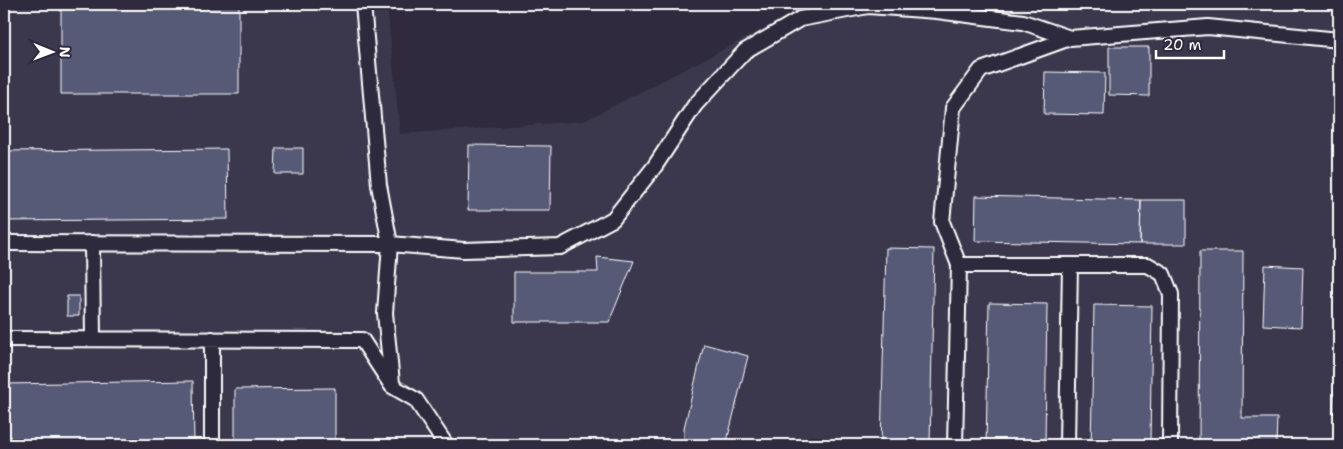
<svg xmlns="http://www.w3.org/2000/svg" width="1343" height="449" font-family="'Shantell Sans',sans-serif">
	<rect width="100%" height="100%" fill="#2f2a3d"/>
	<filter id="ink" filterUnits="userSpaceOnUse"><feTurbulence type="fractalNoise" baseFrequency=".02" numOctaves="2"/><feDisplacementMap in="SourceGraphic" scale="10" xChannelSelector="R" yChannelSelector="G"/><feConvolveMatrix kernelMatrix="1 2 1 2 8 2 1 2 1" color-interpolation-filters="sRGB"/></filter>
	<g filter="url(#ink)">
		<path fill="#3b384e" d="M 4,4 L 387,4 L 400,134 L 584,121 L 811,4 L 1339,4 L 1339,445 L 4,445 Z"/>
		<path fill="#575a77" stroke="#fff" d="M 61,4 L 239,4 L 239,94 L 61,94 Z
			M 1109,47 L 1149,47 L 1149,96 L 1109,95 Z
			M 1045,72 L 1105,73 L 1104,115 L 1044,114 Z
			M 469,145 L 551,146 L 550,210 L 468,210 Z
			M 276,148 L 303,148 L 303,174 L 275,174 Z
			M 227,149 L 228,219 L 4,221 L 4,151 Z
			M 976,196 L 1141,200 L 1140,244 L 975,241 Z
			M 1141,200 L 1186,200 L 1186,244 L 1140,244 Z
			M 886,248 L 934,249 L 930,445 L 881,445 Z
			M 1200,251 L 1243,251 L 1242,418 L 1277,418 L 1276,445 L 1199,445 Z
			M 597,257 L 634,261 L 609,322 L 514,322 L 514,272 L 598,272 Z
			M 1265,265 L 1303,267 L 1301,327 L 1263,325 Z
			M 67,296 L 79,296 L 79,316 L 67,316 Z
			M 989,303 L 1047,304 L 1045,445 L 986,445 Z
			M 1094,305 L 1152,306 L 1150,445 L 1091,445 Z
			M 704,344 L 748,356 L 728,437 L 728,445 L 684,445 L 684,428 Z
			M 1337,348 L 1339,348 L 1339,414 L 1333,413 Z
			M 193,381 L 194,445 L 4,445 L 4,384 Z
			M 335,388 L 335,443 L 235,444 L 235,389 Z"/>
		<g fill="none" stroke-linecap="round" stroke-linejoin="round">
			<g stroke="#fff" stroke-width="18">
				<path id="lane" d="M 363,4 L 379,185 L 390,244 L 385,313 L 392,383
					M 4,243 L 390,244 L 464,250 L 560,247 L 613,219 L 655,166 L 695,105 L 745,51 L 800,19 L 868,6 L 937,11 L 1023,22 L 1070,38
					M 92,243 L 93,339
					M 959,265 L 942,222 L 953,108 L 981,70 L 1070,38 L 1208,27 L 1339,40
					M 4,339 L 362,340 L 392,386 L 416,400 L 446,445
					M 212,339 L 212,445
					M 955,445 L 959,265 L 1148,265 L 1163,274 L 1171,294 L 1170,445
					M 1067,445 L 1070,265"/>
			</g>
			<use href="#lane" stroke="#2f2a3d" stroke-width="14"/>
		</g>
	</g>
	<rect width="1343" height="449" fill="none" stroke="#2f2a3d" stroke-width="20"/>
	<rect x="10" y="10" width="1323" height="429" fill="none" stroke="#fff" stroke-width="2" filter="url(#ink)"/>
	<g transform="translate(52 52) rotate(91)" stroke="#2f2a3d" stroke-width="4" paint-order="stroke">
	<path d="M0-4L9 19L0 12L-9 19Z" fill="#ffffff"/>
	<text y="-8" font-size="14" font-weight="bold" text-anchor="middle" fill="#ffffff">N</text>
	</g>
	<path d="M1156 50v8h68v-8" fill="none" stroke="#ffffff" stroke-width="2.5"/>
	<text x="1163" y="50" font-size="15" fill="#ffffff" stroke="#2f2a3d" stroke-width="4" paint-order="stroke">20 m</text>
</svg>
